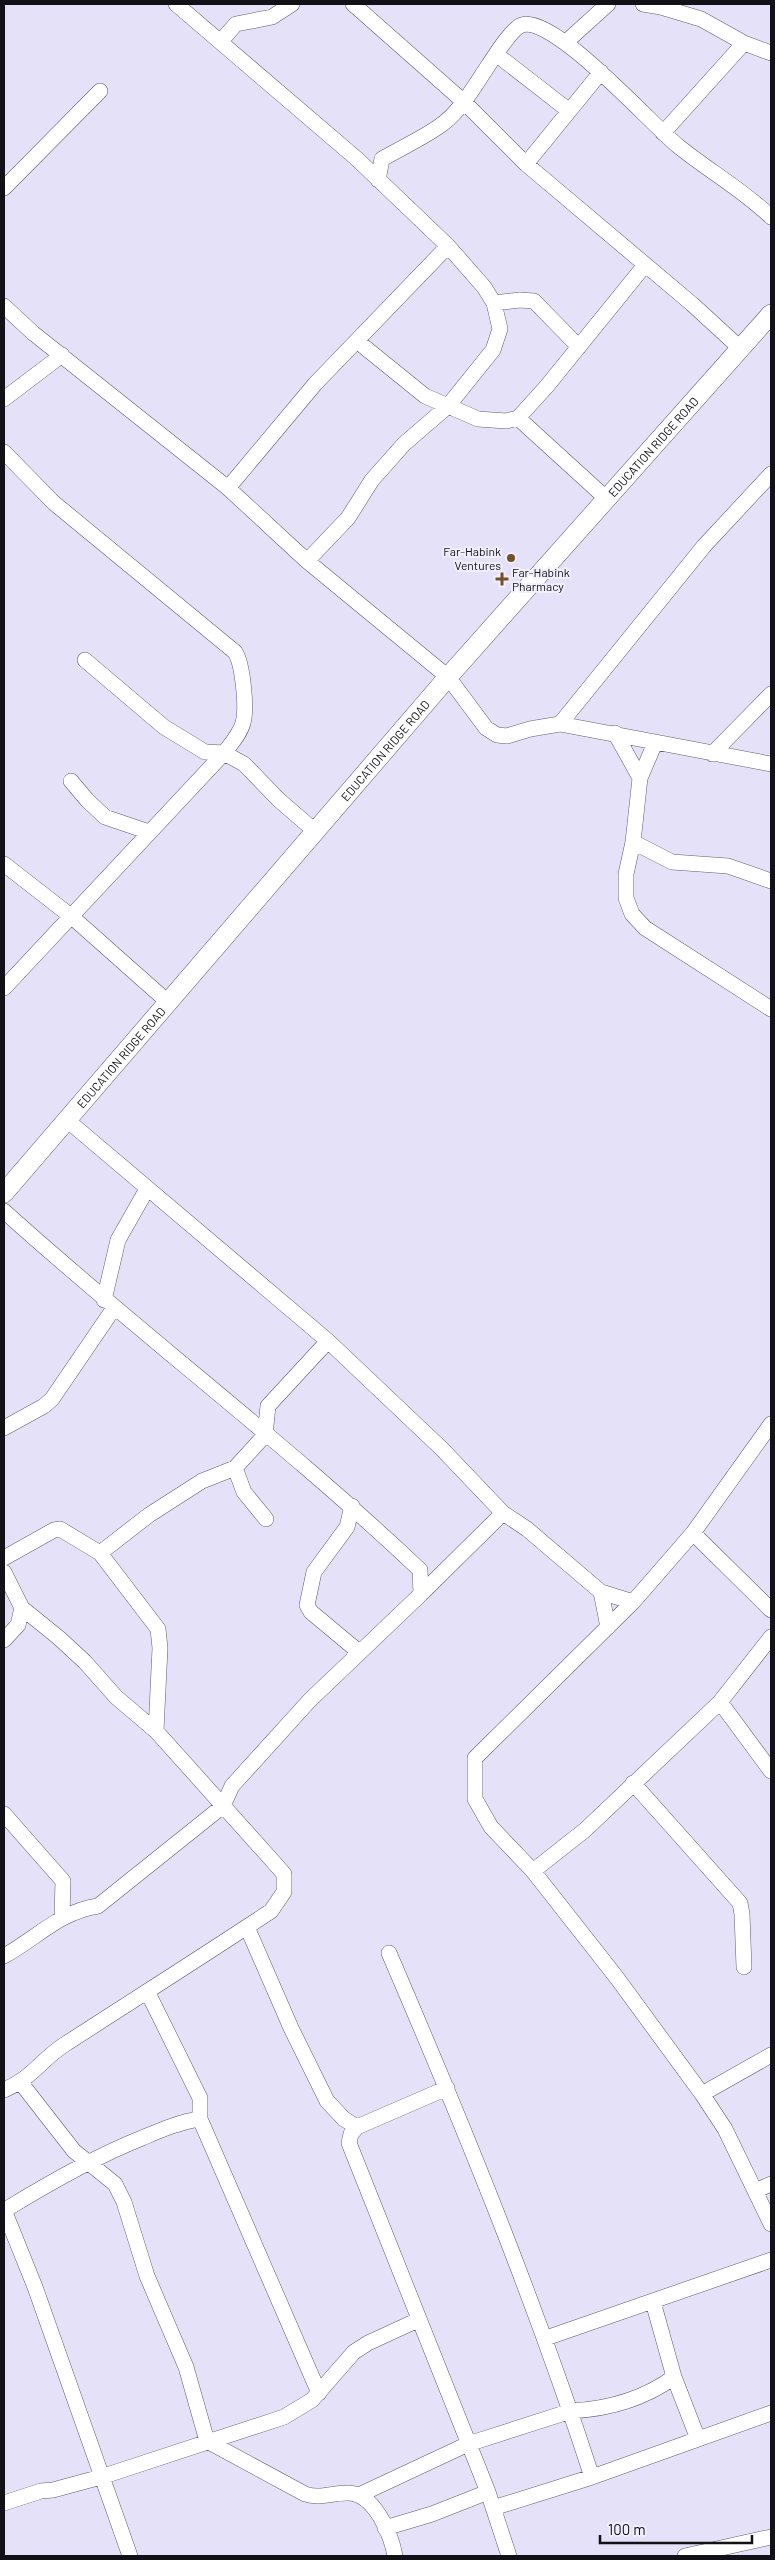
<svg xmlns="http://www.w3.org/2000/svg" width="775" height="2560" font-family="Barlow,sans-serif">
	<rect width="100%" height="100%" fill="#e4e1f8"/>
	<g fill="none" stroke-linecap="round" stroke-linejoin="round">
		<g stroke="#615d71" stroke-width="16">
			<path id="minor" d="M 176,4 L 357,159 L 448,246 L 484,287 L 494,303 L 500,329 L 493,350 L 448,406 L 404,444 L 372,480 L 348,518 L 307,561
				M 353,4 L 464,102 L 526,164 L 692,304 L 740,348
				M 643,4 L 661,7 L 701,19 L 744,43 L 771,53
				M 221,41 L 236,24 L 272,17 L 292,4
				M 566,42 L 608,4
				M 496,54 L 568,110
				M 663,133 L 744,43
				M 526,164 L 601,72
				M 378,180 L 382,159 C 401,148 423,138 441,125 C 461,111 475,85 488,66 C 494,57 512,28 522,25 C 553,14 652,125 678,146 C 709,171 743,190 771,217
				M 4,188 L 100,91
				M 494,303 L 520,300 L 534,301 L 579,347
				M 4,306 L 33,333 L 228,488 L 307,561 L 448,677 L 486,728 L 497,735 L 507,736 L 530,729 L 560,724 L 771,764
				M 357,341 L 425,396 L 478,419 L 506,421 L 518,418 L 547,386 L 645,265
				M 4,399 L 62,355
				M 518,418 L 608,500
				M 4,452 L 54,503 L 235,652 C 243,664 247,709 243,723 C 240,734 231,744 224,753 L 4,988
				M 228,488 L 315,384 L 448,246
				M 85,660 L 164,727 L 205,752 L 224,753 L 244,764 L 279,800 L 316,832
				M 560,724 L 704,546 L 771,474
				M 615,733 L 640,778
				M 655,743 L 640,778 L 633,842 L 626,874 L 626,898 L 632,914 L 645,928 L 771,1009
				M 712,754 L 771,694
				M 71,781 L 87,800 L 105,817 L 149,832
				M 633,842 L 672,862 L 728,866 L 771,881
				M 4,864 L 72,917 L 169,1003
				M 67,1120 L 328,1341 L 442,1449 L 503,1513 L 527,1529 L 601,1592 L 633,1602
				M 4,1211 C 140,1334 287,1444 420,1570 L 421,1594 L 503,1513
				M 104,1300 L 118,1240 L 147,1189
				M 771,1424 L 693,1533 L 633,1602 L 475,1758 L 475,1799 L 491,1827 L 533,1871 L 617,1978 L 702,2094 L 725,2129 L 771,2224
				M 4,1428 L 44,1406 L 52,1399 L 114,1308
				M 235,1468 L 244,1492 L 266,1519
				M 352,1506 L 347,1527 L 314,1572 L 307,1605 L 311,1612 L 359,1652
				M 693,1533 L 771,1610
				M 100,1553 L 149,1515 L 202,1481 L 235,1468 L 265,1435 L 268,1406 L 328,1341
				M 4,1558 L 54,1530 L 60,1529 L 100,1553 L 158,1629 L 160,1648 L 156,1731
				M 4,1572 L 22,1608 L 59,1638 L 85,1662 L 116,1697 L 156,1731 L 270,1858 L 284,1874 L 284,1892 L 271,1911 C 203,1956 135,1999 67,2043 C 42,2058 33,2078 4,2090
				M 601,1592 L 608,1627
				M 4,1640 L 18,1625 L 22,1608
				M 720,1702 L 771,1771
				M 633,1783 L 740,1903 L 742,1914 L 744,1967
				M 4,1814 L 63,1881 L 62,1917
				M 533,1871 L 585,1830 L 720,1702 L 771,1637
				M 247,1927 L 291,2028 L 327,2101 L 344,2119 L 357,2127
				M 389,1953 C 463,2125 534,2298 592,2477
				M 4,1956 C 37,1938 59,1912 98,1906 L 223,1806 L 232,1786 L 309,1701 L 421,1594
				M 148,1993 L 200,2098 L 200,2119 L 319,2393
				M 21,2083 L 74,2151 L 115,2184 L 124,2202 L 147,2276 L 186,2367 L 207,2441 L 305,2494 C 320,2499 331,2493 347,2493 C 374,2492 391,2534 395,2556
				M 447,2088 L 357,2127 L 351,2134 L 349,2143 L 488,2492 L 509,2556
				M 702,2094 L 771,2055
				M 755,2191 L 771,2184
				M 4,2210 L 35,2287 L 130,2556
				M 5,2210 C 49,2183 94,2157 142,2138 C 161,2130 179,2122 200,2119
				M 653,2302 L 674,2377 L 698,2439
				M 546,2338 L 771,2260
				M 359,2495 L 468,2444 L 571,2411 C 608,2409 644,2399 674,2377
				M 4,2503 L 41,2491 L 53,2490 L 101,2477 L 284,2417 L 312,2400 L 354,2352 L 368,2343 L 418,2320
				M 493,2508 L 592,2477 L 771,2413
				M 385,2528 L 432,2514 L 488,2492
				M 685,2556 L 771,2537"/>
		</g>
		<g stroke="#615d71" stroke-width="20">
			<g id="major">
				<path id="s1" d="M 4,1193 L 448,677 L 771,314"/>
			</g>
		</g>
		<use href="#minor" stroke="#fff" stroke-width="15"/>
		<use href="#major" stroke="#fff" stroke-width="19"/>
	</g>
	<g fill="#744f2b" stroke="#f2effd" stroke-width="2">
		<circle cx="511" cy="558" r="5"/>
		<path d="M499.5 571.5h5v5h5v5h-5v5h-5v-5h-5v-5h5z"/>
	</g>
	<g text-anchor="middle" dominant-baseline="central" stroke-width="4" stroke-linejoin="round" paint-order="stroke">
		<g font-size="12" fill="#121118" stroke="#f2effd">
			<text stroke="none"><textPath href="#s1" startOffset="989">EDUCATION RIDGE ROAD</textPath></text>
			<text stroke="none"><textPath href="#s1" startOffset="584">EDUCATION RIDGE ROAD</textPath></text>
			<text stroke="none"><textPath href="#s1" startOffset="179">EDUCATION RIDGE ROAD</textPath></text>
		</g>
		<g font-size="12" fill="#121118" stroke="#f2effd" text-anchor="end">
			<text x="501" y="551">Far-Habink<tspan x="501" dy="14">Ventures</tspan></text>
			<text x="512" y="572" text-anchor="start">Far-Habink<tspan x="512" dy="14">Pharmacy</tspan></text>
		</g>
	</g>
	<rect width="775" height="2560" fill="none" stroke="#121118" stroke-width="10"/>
	<path d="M600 2535v8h152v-8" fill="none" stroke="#121118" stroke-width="2.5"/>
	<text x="608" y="2535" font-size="15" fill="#121118" stroke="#f2effd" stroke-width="4" paint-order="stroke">100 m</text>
</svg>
